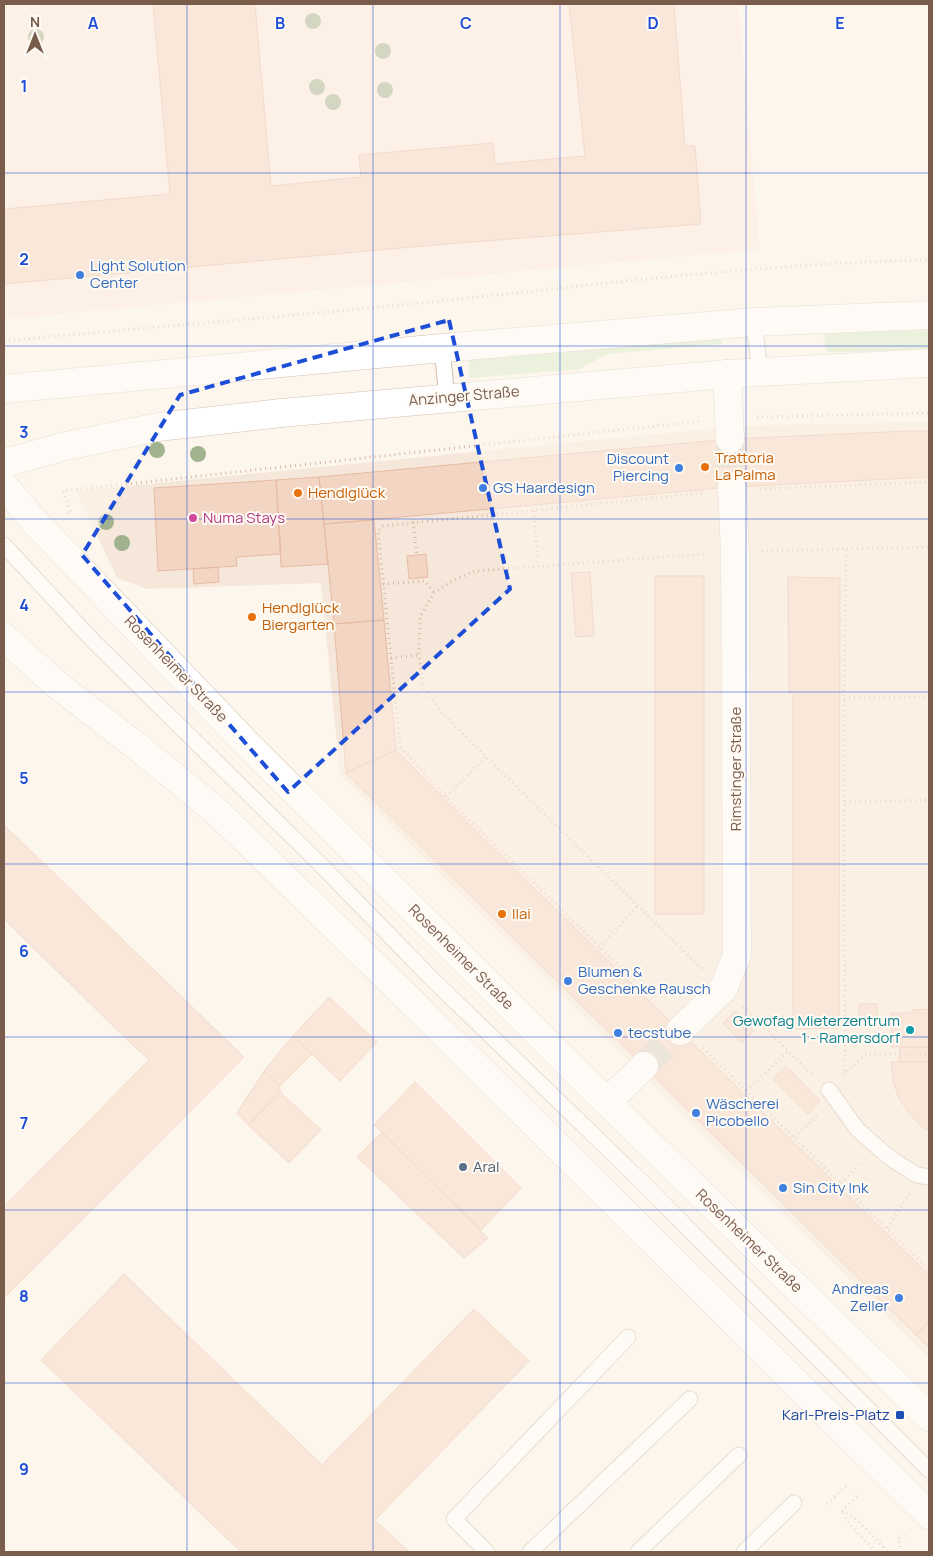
<svg xmlns="http://www.w3.org/2000/svg" width="933" height="1556" font-family="Manrope,sans-serif">
	<style>
		.residential { fill: #f5e8da }
		.commercial { fill: #fde8e0 }
		.green { fill: #d8ecc9 }
		.building { fill: #f3d5c3; stroke: #e6bba3 }
		.lines { fill: none; stroke-linecap: round; stroke-linejoin: round }
		.minor-tunnel { stroke: #dcd0c4; stroke-width: 28; stroke-dasharray: 28 14; stroke-linecap: butt }
		.service-casing { stroke: #d1beb0; stroke-width: 17 }
		.minor-casing { stroke: #d1beb0; stroke-width: 29 }
		.secondary-casing { stroke: #d6c0b0; stroke-width: 29 }
		.path { stroke: #d9b8a5; stroke-width: 3; stroke-dasharray: 1 4; stroke-linecap: butt }
		.service { stroke: #fff; stroke-width: 15 }
		.minor { stroke: #fff; stroke-width: 28 }
		.secondary { stroke: #fff; stroke-width: 28 }
		.tree { fill: #a0b28e }
		.marked { fill: none; stroke: #1d4ed8; stroke-width: 4; stroke-dasharray: 10 6; stroke-linejoin: round }
		.grid { fill: none; stroke: #1d4ed8; stroke-width: 1; stroke-opacity: 0.55 }
		.shop-dot { fill: #3f7fe0; stroke: #fffaf3; stroke-width: 2 }
		.food-dot { fill: #e8710a; stroke: #fffaf3; stroke-width: 2 }
		.hotel-dot { fill: #d1479c; stroke: #fffaf3; stroke-width: 2 }
		.culture-dot { fill: #0f9aa8; stroke: #fffaf3; stroke-width: 2 }
		.service-dot { fill: #5c6f8a; stroke: #fffaf3; stroke-width: 2 }
		.transit-dot { fill: #1a4fb4; stroke: #fffaf3; stroke-width: 2 }
		.labels { text-anchor: middle; stroke-width: 4; stroke-linejoin: round; paint-order: stroke }
		.shop-label { font-size: 15px; fill: #366cbe; stroke: #fffaf3; text-anchor: start }
		.street-label { font-size: 15px; fill: #7a5c4d; stroke: #fffaf3 }
		.food-label { font-size: 15px; fill: #c56008; stroke: #fffaf3; text-anchor: start }
		.hotel-label { font-size: 15px; fill: #b23c85; stroke: #fffaf3; text-anchor: start }
		.culture-label { font-size: 15px; fill: #0d838f; stroke: #fffaf3; text-anchor: end }
		.service-label { font-size: 15px; fill: #4e5e75; stroke: #fffaf3; text-anchor: start }
		.transit-label { font-size: 15px; fill: #164399; stroke: #fffaf3; text-anchor: end }
		.grid-label { font-size: 16px; text-anchor: middle; font-weight: bold; fill: #1d4ed8; stroke: #fffaf3; stroke-width: 4; stroke-linejoin: round; paint-order: stroke }
	</style>
	<rect width="100%" height="100%" fill="#fdf6ec"/>
	<path class="residential" d="M929,422V1358L340,775L321,583L147,589L117,578L76,491L739,426Z"/>
	<path class="commercial" d="M4,4H738L760,249L4,319Z"/>
	<path class="green" d="M929,330V351L827,352L823,333Z
		M721,338L722,344L607,354L580,369L469,378V360Z"/>
	<path class="building" d="M153,4H255L271,186L361,177L359,155L493,143L495,164L585,156L569,4H674L685,146H695L701,224L434,245L4,284V209L170,194Z
		M908,431H929V477L732,487L324,524L319,477L730,439Z
		M319,477L328,564L281,567L276,480Z
		M276,480L281,554L236,557L237,566L158,571L154,488Z
		M374,520L384,620L334,624L324,524Z
		M426,554L428,577L409,579L407,556Z
		M218,567L219,582L194,584L193,569Z
		M590,572L594,636L576,637L571,573Z
		M655,576H704V914H655Z
		M788,577L840,578L839,1028L793,1029V693H789Z
		M384,620L396,750L346,773L334,624Z
		M396,750L484,839L929,1275V1321L916,1335L346,773Z
		M4,825L244,1057L4,1298V1207L149,1060L114,1027L4,919Z
		M329,997L377,1042L340,1081L293,1036Z
		M859,1004H877V1021H859Z
		M929,1009V1047H891V1013H912V1010Z
		M735,1011L754,1031L742,1043L723,1023Z
		M293,1036L312,1054L280,1086L264,1071Z
		M900,1047H929V1062H899Z
		M891,1062H929V1131L921,1126L909,1113L899,1098L893,1081Z
		M786,1066L820,1101L808,1114L773,1079Z
		M264,1071L280,1086V1092L248,1125L237,1113Z
		M415,1082L521,1188L481,1230L374,1125Z
		M280,1092L321,1130L289,1163L248,1125Z
		M382,1132L488,1238L464,1258L357,1157Z
		M124,1274L322,1465L474,1309L529,1361L375,1520L409,1552H239L240,1551L41,1360Z
		M929,1321V1348L916,1335Z"/>
	<g class="lines">
		<path class="minor-tunnel" d="M730,439L732,487
			M644,1066L680,1031"/>
		<defs>
			<path id="service" d="M754,322L760,372
				M442,348L447,398
				M4,545L95,643L320,864L432,979L640,1180L929,1470
				M829,1090L857,1129L876,1146L893,1160L917,1175L929,1177
				M487,1552L454,1519L628,1337
				M530,1552L690,1399
				M638,1552L739,1455
				M744,1552L794,1503"/>
			<path id="minor" d="M727,374L730,439
				M680,1031L723,989L737,955L735,552L732,487
				M607,1102L644,1066"/>
			<path id="secondary" d="M4,389L442,348L754,322L929,315
				M4,463L66,446L158,427L281,413L727,374L929,363
				M4,486L35,522L249,746L607,1102L929,1417
				M4,637L56,684L135,745L214,809L413,1003L929,1515"/>
		</defs>
		<use href="#service" class="service-casing"/>
		<use href="#minor" class="minor-casing"/>
		<use href="#secondary" class="secondary-casing"/>
		<path class="path" d="M4,341C149,327 295,316 441,301C604,284 766,263 929,260
			M757,417L929,413
			M760,489L929,482
			M534,511L538,566
			M67,513L71,512L63,491L701,421
			M413,522L417,555
			M762,551L929,547
			M383,584L425,581L434,593
			M391,658L419,655
			M844,698L929,697
			M446,797L486,757
			M845,802L929,800
			M599,948L638,906
			M702,969L443,714L423,687L419,655L420,617L434,593L452,581L475,571L706,554
			M656,1002L446,797L400,747L378,531L383,526L704,493
			M743,1007L814,1076
			M703,1048L929,1270
			M845,1071L844,698L846,549
			M843,1075L866,1054H929
			M747,1091L788,1051
			M794,1137L819,1114
			M841,1183L861,1162
			M887,1228L910,1194
			M827,1504L847,1485
			M842,1511L856,1519L888,1552
			M842,1511L857,1496
			M843,1513L850,1525L876,1552
			M901,1552L898,1539L907,1534"/>
		<use href="#service" class="service"/>
		<use href="#minor" class="minor"/>
		<use href="#secondary" class="secondary"/>
	</g>
	<g class="tree">
		<circle cx="313" cy="21" r="8"/>
		<circle cx="36" cy="37" r="8"/>
		<circle cx="383" cy="51" r="8"/>
		<circle cx="317" cy="87" r="8"/>
		<circle cx="385" cy="90" r="8"/>
		<circle cx="333" cy="102" r="8"/>
		<circle cx="157" cy="450" r="8"/>
		<circle cx="198" cy="454" r="8"/>
		<circle cx="106" cy="522" r="8"/>
		<circle cx="122" cy="543" r="8"/>
	</g>
	<path d="M0 0H933V1556H0ZM449,320L510,589L288,792L82,555L180,395Z" fill="#fdf6ec" fill-opacity=".55" fill-rule="evenodd"/>
	<path class="marked" d="M449,320L510,589L288,792L82,555L180,395Z"/>
	<path class="grid" d="M187,4V1552M373,4V1552M560,4V1552M746,4V1552M4,173H929M4,346H929M4,519H929M4,692H929M4,864H929M4,1037H929M4,1210H929M4,1383H929"/>
	<g class="shop-dot">
		<circle cx="80" cy="275" r="5"/>
		<circle cx="679" cy="468" r="5"/>
		<circle cx="483" cy="488" r="5"/>
		<circle cx="568" cy="981" r="5"/>
		<circle cx="618" cy="1033" r="5"/>
		<circle cx="696" cy="1113" r="5"/>
		<circle cx="783" cy="1188" r="5"/>
		<circle cx="899" cy="1298" r="5"/>
	</g>
	<g class="food-dot">
		<circle cx="705" cy="467" r="5"/>
		<circle cx="298" cy="493" r="5"/>
		<circle cx="252" cy="617" r="5"/>
		<circle cx="502" cy="914" r="5"/>
	</g>
	<circle class="hotel-dot" cx="193" cy="518" r="5"/>
	<circle class="culture-dot" cx="910" cy="1030" r="5"/>
	<circle class="service-dot" cx="463" cy="1167" r="5"/>
	<rect class="transit-dot" x="895" y="1410" width="10" height="10" rx="2.5"/>
	<g class="labels">
		<g class="shop-label">
			<text x="90" y="271">Light Solution<tspan x="90" dy="17">Center</tspan></text>
			<text x="669" y="464" text-anchor="end">Discount<tspan x="669" dy="17">Piercing</tspan></text>
			<text x="493" y="493">GS Haardesign</text>
			<text x="578" y="977">Blumen &amp;<tspan x="578" dy="17">Geschenke Rausch</tspan></text>
			<text x="628" y="1038">tecstube</text>
			<text x="706" y="1109">Wäscherei<tspan x="706" dy="17">Picobello</tspan></text>
			<text x="793" y="1193">Sin City Ink</text>
			<text x="889" y="1294" text-anchor="end">Andreas<tspan x="889" dy="17">Zeller</tspan></text>
		</g>
		<g class="street-label">
			<text transform="translate(464 396) rotate(-5)" y="5">Anzinger Straße</text>
			<text transform="translate(176 669) rotate(46)" y="5">Rosenheimer Straße</text>
			<text transform="translate(736 769) rotate(-90)" y="5">Rimstinger Straße</text>
			<text transform="translate(461 957) rotate(45)" y="5">Rosenheimer Straße</text>
			<text transform="translate(749 1241) rotate(44)" y="5">Rosenheimer Straße</text>
		</g>
		<g class="food-label">
			<text x="715" y="463">Trattoria<tspan x="715" dy="17">La Palma</tspan></text>
			<text x="308" y="498">Hendlglück</text>
			<text x="262" y="613">Hendlglück<tspan x="262" dy="17">Biergarten</tspan></text>
			<text x="512" y="919">Ilai</text>
		</g>
		<g class="hotel-label">
			<text x="203" y="523">Numa Stays</text>
		</g>
		<g class="culture-label">
			<text x="900" y="1026">Gewofag Mieterzentrum<tspan x="900" dy="17">1 - Ramersdorf</tspan></text>
		</g>
		<g class="service-label">
			<text x="473" y="1172">Aral</text>
		</g>
		<g class="transit-label">
			<text x="890" y="1420">Karl-Preis-Platz</text>
		</g>
	</g>
	<g class="grid-label">
		<text x="93" y="29">A</text>
		<text x="280" y="29">B</text>
		<text x="466" y="29">C</text>
		<text x="653" y="29">D</text>
		<text x="840" y="29">E</text>
		<text x="24" y="92">1</text>
		<text x="24" y="265">2</text>
		<text x="24" y="438">3</text>
		<text x="24" y="611">4</text>
		<text x="24" y="784">5</text>
		<text x="24" y="957">6</text>
		<text x="24" y="1129">7</text>
		<text x="24" y="1302">8</text>
		<text x="24" y="1475">9</text>
	</g>
	<rect width="933" height="1556" fill="none" stroke="#7a5c4d" stroke-width="10"/>
	<g transform="translate(35 35)" stroke="#fffaf3" stroke-width="4" paint-order="stroke">
	<path d="M0-4L9 19L0 12L-9 19Z" fill="#7a5c4d"/>
	<text y="-8" font-size="14" font-weight="bold" text-anchor="middle" fill="#7a5c4d">N</text>
	</g>
</svg>
